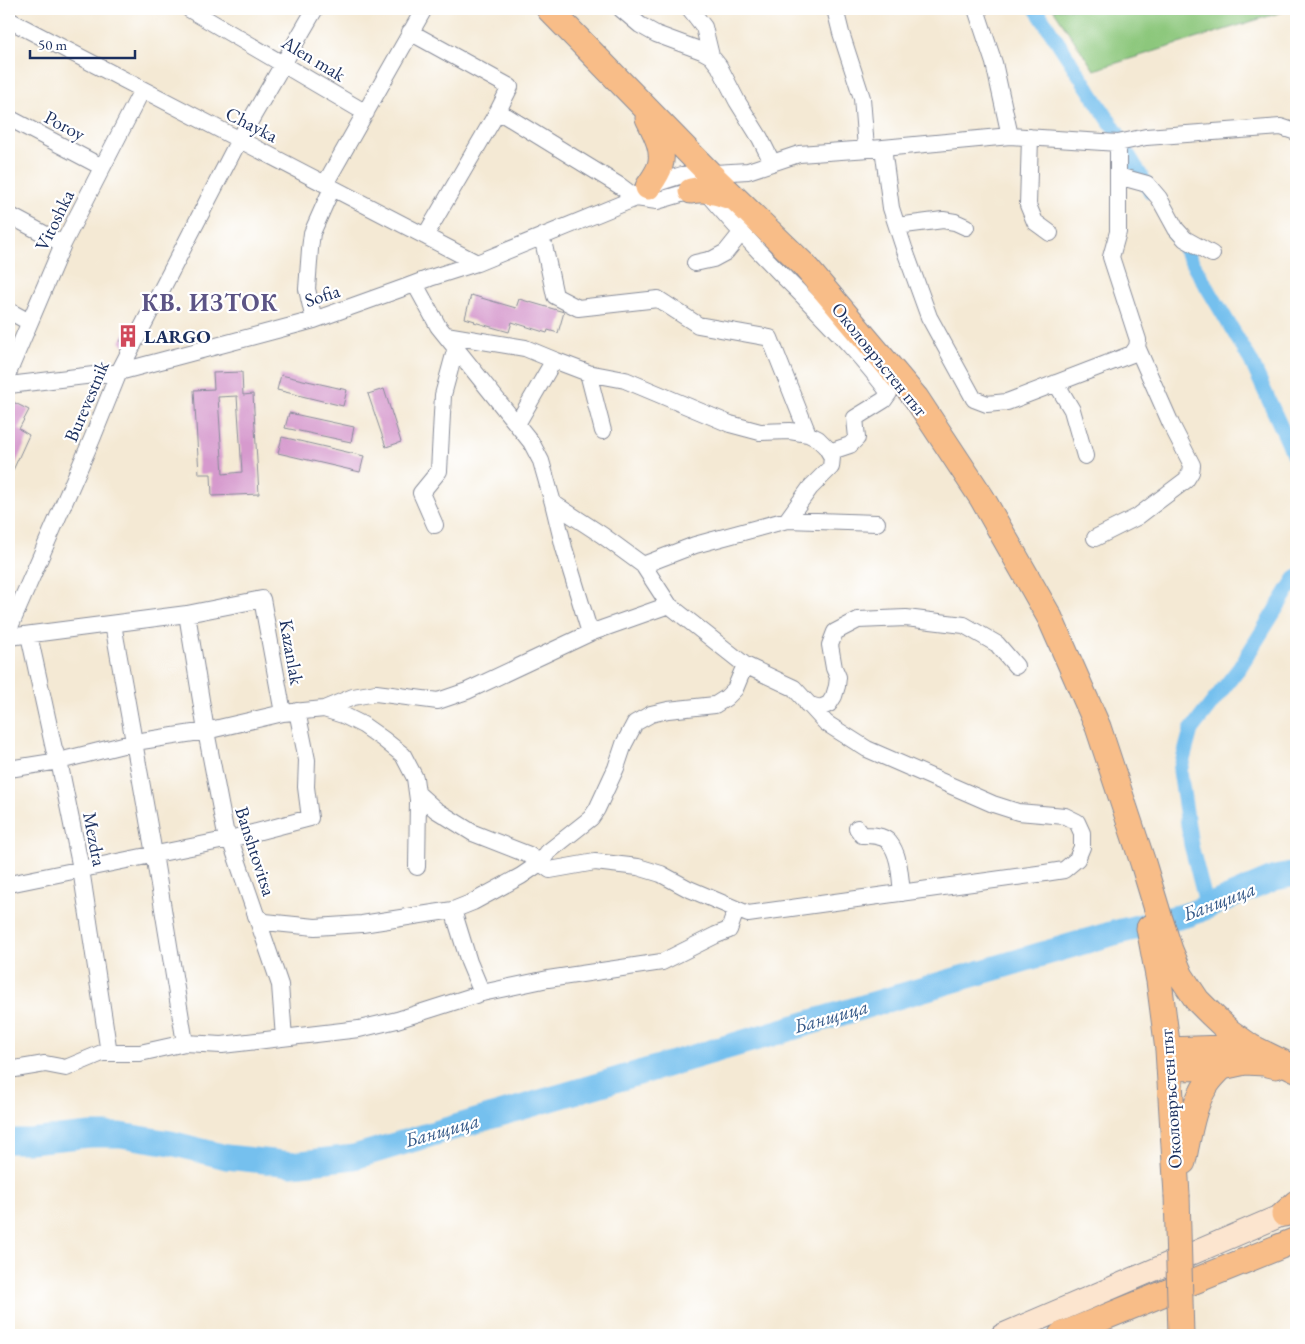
<svg xmlns="http://www.w3.org/2000/svg" width="1305" height="1344" font-family="'EB Garamond',serif">
	<style>
		.green { fill: #8cc77b; stroke: #547b6c }
		.lines { fill: none; stroke-linecap: round; stroke-linejoin: round }
		.canal { stroke: #75c0ee; stroke-width: 15 }
		.river { stroke: #75c0ee; stroke-width: 25 }
		.building { fill: #d69acd; fill-rule: evenodd }
		.minor-casing { stroke: #888c99; stroke-width: 18 }
		.secondary-casing { stroke: #888c99; stroke-width: 24 }
		.primary-casing { stroke: #888c99; stroke-width: 27 }
		.minor { stroke: #fff; stroke-width: 16 }
		.secondary { stroke: #fce5cf; stroke-width: 22 }
		.primary { stroke: #f8bd88; stroke-width: 25 }
		.primary-bridge-casing { stroke: #888c99; stroke-width: 27; stroke-linecap: butt }
		.primary-bridge { stroke: #f8bd88; stroke-width: 25 }
		.labels { text-anchor: middle; stroke-width: 4.5; stroke-linejoin: round; paint-order: stroke }
		.street-label { font-size: 19px; fill: #1b2f5e; stroke: #fff }
		.poi-label { font-size: 19px; font-weight: bold; fill: #1b2f5e; stroke: #fff; text-anchor: start }
		.water-label { font-size: 20px; font-style: italic; fill: #365a89; stroke: #fff }
		.district-label { font-size: 24px; font-weight: bold; letter-spacing: 1px; fill: #5c5485; stroke: #fff }
	</style>
	<rect width="100%" height="100%" fill="#fff"/>
	<filter id="ink" filterUnits="userSpaceOnUse"><feTurbulence type="fractalNoise" baseFrequency=".02" numOctaves="2"/><feDisplacementMap in="SourceGraphic" scale="10" xChannelSelector="R" yChannelSelector="G"/><feConvolveMatrix kernelMatrix="1 2 1 2 8 2 1 2 1" color-interpolation-filters="sRGB"/></filter>
	<filter id="wash" filterUnits="userSpaceOnUse"><feTurbulence type="fractalNoise" baseFrequency=".0096" numOctaves="4" result="noise"/><feDisplacementMap in="SourceGraphic" scale="20" xChannelSelector="R" yChannelSelector="G"/><feGaussianBlur stdDeviation="1.12" result="paint"/><feColorMatrix in="noise" values="0 0 0 0 0 0 0 0 0 0 0 0 0 0 0 0 0 1.4 0 .05"/><feComposite in="paint" operator="in"/></filter>
	<g filter="url(#wash)">
		<rect width="100%" height="100%" fill="#f4e9d4"/>
		<path class="green" d="M1053,9H1292L1094,70Z"/>
		<g class="lines">
			<path class="canal" d="M1036,9L1118,134
				M1125,149L1150,191
				M1173,230L1251,361L1296,460
				M1207,907L1191,845L1180,771L1191,730L1240,667L1296,577"/>
			<path class="river" d="M9,1141H30L90,1135H120L171,1143L226,1157L292,1164L354,1157L1114,933L1190,914L1275,878L1296,874"/>
		</g>
		<g id="blocks">
			<path class="building" d="M471,295L516,308L519,299L564,312L558,333L548,330L547,333L512,322L509,332L474,322L475,321L465,318Z
				M128,326L136,329L126,346L120,342Z
				M242,372L243,395L253,394L259,494L212,496L211,474H199L194,390L214,389L213,373ZM237,396L242,472L223,474L218,397Z
				M281,375L347,390L343,406L277,390Z
				M384,389L401,442L386,447L368,394Z
				M9,400L29,410L19,429L29,435L9,479Z
				M289,413L354,427L351,442L285,428Z
				M282,437L364,456L360,472L278,453Z"/>
		</g>
	</g>
	<g filter="url(#ink)">
		<use href="#blocks" fill-opacity="0" stroke="#888c99" stroke-width="1"/>
		<g class="lines">
			<defs>
				<path id="minor" d="M189,9L366,113
					M621,9L640,25L656,34L702,51L711,56L719,66L737,101L760,138L772,162
					M690,9L704,27L711,56
					M835,9L841,33L862,98L866,148
					M976,9L994,63L1010,136
					M9,20L477,263
					M410,32L510,87L498,111L425,236
					M498,111L620,186L636,198L657,201L691,191L699,185
					M9,118L102,167
					M1030,137L1028,205L1035,222L1050,233
					M883,148L891,208L904,248L929,317L974,399L987,404L1007,402L1132,354L1137,347L1138,340L1111,257L1118,232V143
					M1118,176L1147,184L1159,198L1176,229L1185,239L1212,254
					M325,184L424,9
					M704,190C734,225 765,259 798,291C830,324 862,356 889,393L884,400L855,418L857,438L850,445L829,452
					M9,215L63,244
					M897,226L943,220L955,222L966,227
					M542,236L555,296L578,308L658,299L698,325L770,338L808,434
					M695,263L713,259L726,252L742,232
					M415,284L438,326L531,442L541,461L553,503L564,548L590,633
					M9,311L29,322
					M314,320L307,289L310,249L312,233L332,188
					M446,335L525,348L554,360L588,373L625,380L730,424L760,432L790,431L808,434L818,439L826,447L832,457L831,467L810,488L787,520
					M9,371L63,244L142,90
					M588,373L603,431
					M1056,383L1072,410L1085,456
					M9,385L119,372L314,320L406,287L430,278L477,263L636,198L648,187L663,181L682,175L748,171L799,154L883,148L1010,136L1118,143L1146,137L1281,127L1296,132
					M517,424L554,360
					M435,525L421,493L439,471L443,395L456,347
					M1095,538L1137,517L1186,480L1191,472L1192,465L1171,424L1137,347
					M643,565L695,545L787,520L877,523
					M187,614L206,731L225,830L230,839L280,985L284,1038
					M113,624L154,854L185,1043
					M9,629L92,439L119,372L239,140L315,9
					M29,635L54,749L59,761L81,869L109,1053
					M9,637L187,614L262,599L283,713
					M807,704L820,708L829,704L834,696L837,686L838,677L834,668L830,645L835,632L858,620L906,618L964,625L997,644L1016,666
					M324,709L353,697L376,693L438,701L467,691L590,633L669,605
					M9,769L59,761L135,742L206,731L283,713L324,709L343,715L363,725L383,739L403,755L415,778L418,800L417,867
					M417,793L436,810L473,833L529,855L550,870L595,862L638,867L661,874L687,888L748,914L1045,873L1064,870L1077,859L1082,847V833L1077,822L1065,816L1018,812L993,804L867,749L826,723L794,688L745,665L669,605L643,565L602,535L553,503
					M857,828L862,835C870,835 883,835 889,842C900,855 900,877 902,893
					M9,884L230,839L310,818L306,787L307,760L297,711
					M453,910L469,962L482,993
					M256,916L265,922L315,927L362,924L453,910L473,902L521,876L540,863L548,852L591,818L597,809L616,768L624,744L635,723L651,714L668,710L715,705L726,698L735,689L745,665
					M9,1070L45,1064L66,1068L102,1053H140L185,1043L222,1045L359,1029L397,1020L482,993L548,979L662,962L716,935L729,930L736,910"/>
				<path id="secondary" d="M1002,1335L1296,1209"/>
				<path id="primary" d="M549,9L710,174L803,264L916,398L982,498L1050,618L1098,727L1143,863L1159,916L1170,950L1181,976L1197,1000L1211,1014L1230,1032L1251,1047L1296,1069
					M648,118C655,132 665,150 660,166C658,173 652,181 648,187
					M691,191C706,188 719,193 734,198
					M1149,928L1159,981L1168,1050L1177,1195
					M1168,1050L1251,1047
					M1169,1068L1222,1067L1245,1062L1264,1063L1276,1066
					M1183,1162C1188,1139 1193,1103 1207,1084C1211,1078 1217,1072 1222,1067
					M1284,1214L1296,1203
					M1061,1335L1296,1240"/>
			</defs>
			<use href="#minor" class="minor-casing"/>
			<use href="#secondary" class="secondary-casing"/>
			<use href="#primary" class="primary-casing"/>
			<use href="#minor" class="minor"/>
			<use href="#secondary" class="secondary"/>
			<use href="#primary" class="primary"/>
			<defs>
				<path id="primary-bridge" d="M1177,1195L1181,1335"/>
			</defs>
			<use href="#primary-bridge" class="primary-bridge-casing"/>
			<use href="#primary-bridge" class="primary-bridge"/>
		</g>
	</g>
	<defs>
		<symbol id="building-bare" viewBox="-9 -9 18 18"><path d="M-4-6H4V6H1V3H-1V6H-4ZM-2.5-4.3h1.7v1.8h-1.7ZM.8-4.3h1.7v1.8H.8ZM-2.5-1h1.7V.8h-1.7ZM.8-1h1.7V.8H.8Z" fill="#d1495b" stroke="#fff" stroke-width="2.5" paint-order="stroke"/></symbol>
	</defs>
	<g fill-rule="evenodd">
		<use href="#building-bare" x="112" y="320" width="32" height="32"/>
	</g>
	<g class="labels">
		<g class="street-label">
			<text transform="translate(314 58) rotate(31)" y="7">Alen mak</text>
			<text transform="translate(252 124) rotate(27)" y="7">Chayka</text>
			<text transform="translate(65 125) rotate(28)" y="7">Poroy</text>
			<text transform="translate(54 220) rotate(-64)" y="7">Vitoshka</text>
			<text transform="translate(322 295) rotate(-18)" y="7">Sofia</text>
			<text transform="translate(880 359) rotate(51)" y="7">Околовръстен път</text>
			<text transform="translate(86 401) rotate(-67)" y="7">Burevestnik</text>
			<text transform="translate(292 652) rotate(80)" y="7">Kazanlak</text>
			<text transform="translate(95 839) rotate(79)" y="7">Mezdra</text>
			<text transform="translate(256 851) rotate(72)" y="7">Banshtovitsa</text>
			<text transform="translate(1170 1099) rotate(-94)" y="7">Околовръстен път</text>
		</g>
		<g class="poi-label">
			<text x="144" y="343">LARGO</text>
		</g>
		<g class="water-label">
			<text transform="translate(1219 901) rotate(-21)" y="7">Банщица</text>
			<text transform="translate(831 1016) rotate(-16)" y="7">Банщица</text>
			<text transform="translate(442 1130) rotate(-16)" y="7">Банщица</text>
		</g>
		<g class="district-label">
			<text x="210" y="311">КВ. ИЗТОК</text>
		</g>
	</g>
	<rect width="1305" height="1344" fill="none" stroke="#fff" stroke-width="30"/>
	<path d="M30 50v8h105v-8" fill="none" stroke="#1b2f5e" stroke-width="2.5"/>
	<text x="38" y="50" font-size="15" fill="#1b2f5e" stroke="#ffffff" stroke-width="4" paint-order="stroke">50 m</text>
</svg>
